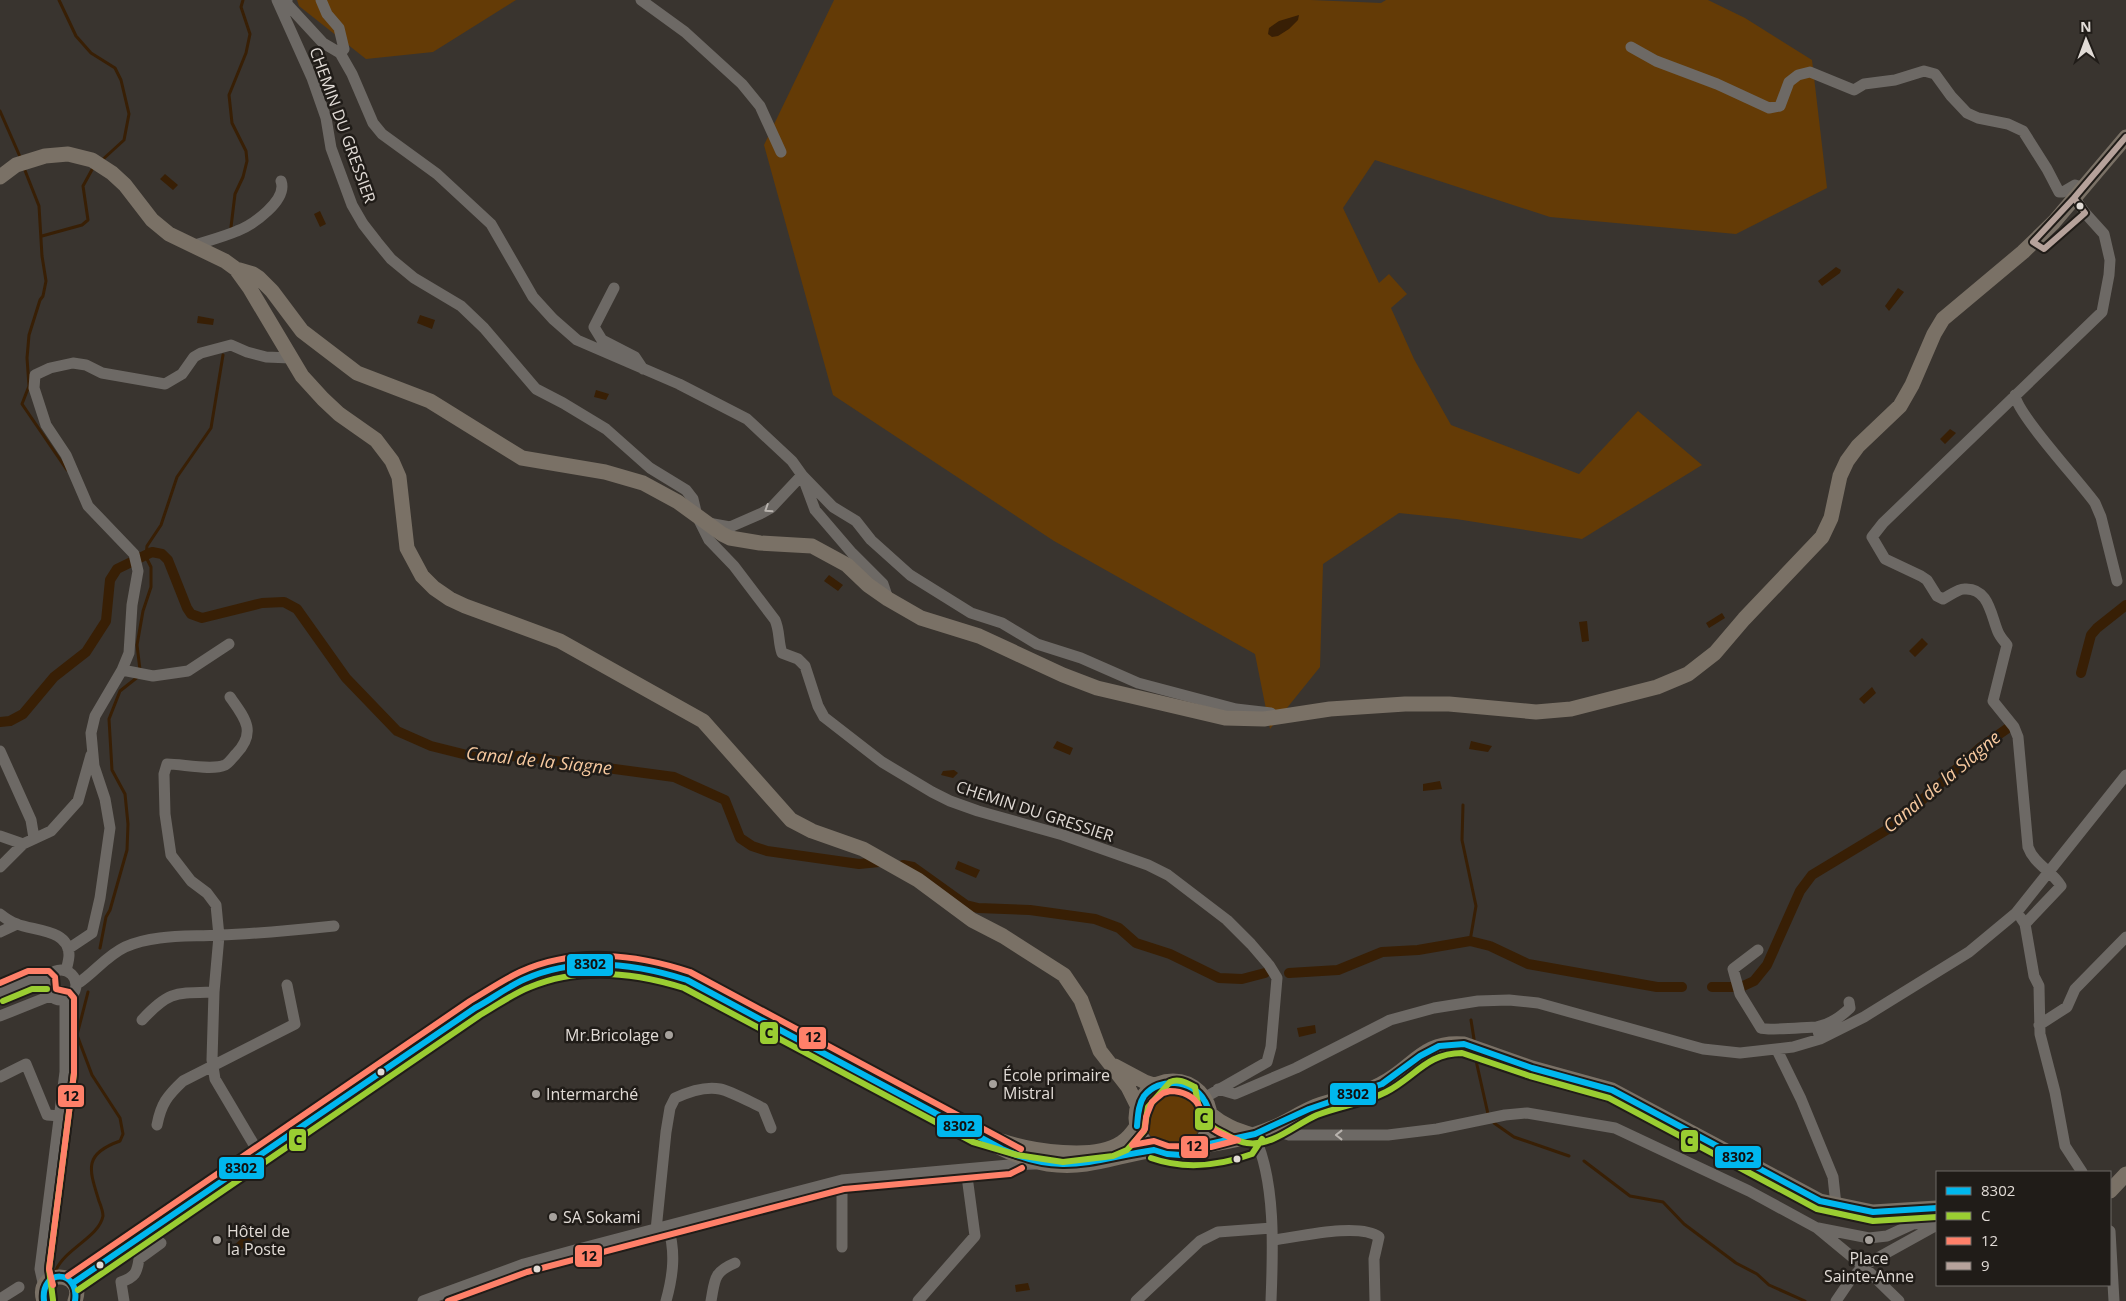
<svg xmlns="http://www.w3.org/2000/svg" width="2126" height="1301" font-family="'Open Sans',sans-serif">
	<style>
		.green { fill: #643b06 }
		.water { fill: #381f05 }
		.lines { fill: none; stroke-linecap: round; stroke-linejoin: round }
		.stream { stroke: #381f05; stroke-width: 3 }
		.canal { stroke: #381f05; stroke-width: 10 }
		.minor { stroke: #6d6965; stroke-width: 11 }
		.major { stroke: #7a7166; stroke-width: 15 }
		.bus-1-casing { stroke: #201c18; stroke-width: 10 }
		.bus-2-casing { stroke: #201c18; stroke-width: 10 }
		.bus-3-casing { stroke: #201c18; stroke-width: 10 }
		.bus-4-casing { stroke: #201c18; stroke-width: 10 }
		.bus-1 { stroke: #00b7ee; stroke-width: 6 }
		.bus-2 { stroke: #9acd32; stroke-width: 6 }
		.bus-3 { stroke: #ff8069; stroke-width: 6 }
		.bus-4 { stroke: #b6a29b; stroke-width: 6 }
		.oneway { stroke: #b8b3ae }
		.bus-dot { fill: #e1dbd6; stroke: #201c18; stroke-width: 2 }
		.poi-dot { fill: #a6a19c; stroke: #201c18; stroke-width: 2 }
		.labels { text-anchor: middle; stroke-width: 5; stroke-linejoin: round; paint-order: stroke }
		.street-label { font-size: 16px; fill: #e1dbd6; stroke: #201c18 }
		.poi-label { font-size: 16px; fill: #e1dbd6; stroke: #201c18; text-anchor: start }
		.water-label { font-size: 18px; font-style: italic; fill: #f7c99f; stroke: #201c18 }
		.line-badge { stroke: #201c18; stroke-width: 2 }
		.pale-badge-label { font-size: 14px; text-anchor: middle; font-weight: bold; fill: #111 }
	</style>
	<rect width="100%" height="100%" fill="#39342f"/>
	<path class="green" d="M297,0H516L433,52L366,59L299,6Z
		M834,0H1311L1381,3L1386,0H1708L1745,18L1812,60L1827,188L1736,234L1550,217L1375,160L1343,208L1379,283L1389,274L1407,294L1391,308L1414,359L1451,425L1579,474L1638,411L1702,465L1582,539L1456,519L1399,513L1323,564L1320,667L1270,729L1255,654L1054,541L833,395L764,145Z
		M1145 1119a28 28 0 1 1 56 0a28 28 0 1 1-56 0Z"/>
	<path class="water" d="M1299,15L1298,20L1289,29L1278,36L1272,37L1268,34L1269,28L1279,21Z
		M165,174L178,185L173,190L160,179Z
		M320,211L326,224L320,227L314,214Z
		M1836,267L1841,270L1840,273L1822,286L1818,281Z
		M1898,288L1904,292L1889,311L1885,306Z
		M420,315L435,320L432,329L417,323Z
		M198,316L214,319L213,325L197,323Z
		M596,390L609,394L606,400L594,397Z
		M1950,429L1956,433L1945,444L1940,439Z
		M829,575L843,585L838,591L824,581Z
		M1722,613L1725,618L1709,628L1706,623Z
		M1587,621L1589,641L1582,642L1579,622Z
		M1922,638L1928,644L1915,657L1909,651Z
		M1872,687L1876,693L1864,704L1859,699Z
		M1057,741L1073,748L1070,755L1053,748Z
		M1471,741L1492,746L1488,752L1469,749Z
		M954,770L958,773L953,778L941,775L943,771Z
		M1440,781L1442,789L1423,791V784Z
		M958,861L980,870L976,878L955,869Z
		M1315,1025L1316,1033L1299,1037L1297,1028Z
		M248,1233L254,1239L238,1252L233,1246Z
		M1028,1283L1030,1290L1016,1292L1015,1285Z"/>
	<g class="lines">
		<path class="stream" d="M59,0L76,36L91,53L115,68L121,80L129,114L124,140L101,161
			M0,111L21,159
			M24,168L39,206L42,256L46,281L43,296L40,300L29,335L27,358L29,386L22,404L67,470
			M231,227L235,194L243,177L247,161L246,151L232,123L229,95L246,53L250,34L241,7L243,0
			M42,236L82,225L88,220L83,186L94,166
			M137,553L146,557L151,567V587L143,611L137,645L140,670
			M146,557L147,546L161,525L177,477L211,428L223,355
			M1463,805L1462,840L1476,906L1470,941
			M100,948L106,917L110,910L127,850L128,824L125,794L112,770L109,719L120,691L139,676
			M1471,1020L1474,1039
			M1475,1056L1488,1114
			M1494,1123L1514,1137L1569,1156
			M1584,1161L1630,1196L1663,1202L1684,1224L1736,1263L1757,1274L1769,1285L1805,1301
			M56,1270C66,1248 99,1237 103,1216C103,1211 101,1206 99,1201C89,1169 83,1154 120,1141L123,1134L120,1118L92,1075L77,1035L88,992"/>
		<path class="canal" d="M2081,673L2091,635L2097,628L2126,605
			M0,722L10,721L23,714L54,677L86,652L106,621L110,580L117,569L152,552L162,554L168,560L187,608L191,614L202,618L262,603L284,602L297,609L346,678L397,731L431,746L479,758L518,756L674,777L725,800L740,838L752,846L767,851L859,864L879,862
			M903,865L913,867L966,905L978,908L1030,910L1095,919L1119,928L1136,943L1170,954L1219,978L1242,979L1265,973
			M1289,973L1338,970L1382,952L1418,950L1470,941L1490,946L1528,964L1657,987H1682
			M1712,987H1741L1754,981L1767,965L1800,891L1812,875L1893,826L1981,747L2008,728"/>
		<path class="minor" d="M277,0L312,78L326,118L331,148L352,205L363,224L377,242L391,259L414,278L461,306L484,328L536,389L563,403L606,429L650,468L686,490L693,499L697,516L709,540L734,566L775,620C780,631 778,642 782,653L798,659L805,666L818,706L824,717L882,762L932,792L950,801L978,811L1063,835L1148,865L1168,875L1227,920L1251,944L1269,965L1277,978L1271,1047L1267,1062L1204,1098
			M287,0V4L323,43L340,53L352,74L373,123L382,134L437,174L491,224L533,297L553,319L577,340L679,384L747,419L792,461L802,475L815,510L852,553L883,584L888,599
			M321,0L327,14L339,28L344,49L340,53
			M641,0L685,32L742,84L760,106L781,152
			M1631,47L1656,61L1717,84L1769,108L1780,106L1789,82L1798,75L1810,72L1854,90L1864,84L1895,80L1924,71L1935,74L1951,96L1967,113L1978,118L2008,124L2023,131L2047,169L2059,192H2063L2075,185L2082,187
			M192,246C207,241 223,237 237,231C253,225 288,200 281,181
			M614,288L594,327L602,340L635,357L643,369
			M2015,395C2017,414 2080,482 2095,503L2101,517L2117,581
			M708,523L730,527L762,513L771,508L802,475L833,507L856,521L871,540L910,575L971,613L1002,623L1037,644L1081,658L1138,683L1236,709L1271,713
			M122,670L153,676L188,671L229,644
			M230,697C245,718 257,732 236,754C233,757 229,763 225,765C212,771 182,764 167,764L164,774L165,814L171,855L191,881L207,893L216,905L219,936L214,992L212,1060L215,1079L260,1155
			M0,751L31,820L34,838
			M0,836L23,844
			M0,867L23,844L51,831L78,801L91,755
			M0,914C5,918 11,922 17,924C34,931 69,929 69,955C69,960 67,966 66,971
			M2021,918L2025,924L2034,976L2039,986L2040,1034L2055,1092L2065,1146L2082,1172
			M2025,924L2061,886C2052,871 2034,864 2028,847L2018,737L2014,727L1993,701L2007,645C2004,641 2000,637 1998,632C1991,616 1989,587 1964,589C1958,589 1949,596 1943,599L1937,596L1927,580L1921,576L1885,559L1872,537L1883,523L2102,312L2109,275L2110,260L2104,234L2085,213L2074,197
			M0,932L17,924
			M68,949L92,933L100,898L110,828L105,799L94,766L91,733L95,716L122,670L129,653L132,605L138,571L134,554L88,506L66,455L46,425L34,388L35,375L50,368L73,363L86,365L102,373L165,384L182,374L194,357L201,353L231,345L247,352L266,357L291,358
			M1758,950L1733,969L1740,994L1761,1028C1767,1031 1807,1027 1817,1027L1820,1039
			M46 985a15 15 0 1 1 30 0a15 15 0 1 1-30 0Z
			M77,984C94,973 106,956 125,947C154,934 188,937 219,935C258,934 296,930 334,926
			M0,993L30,980H47
			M0,1016L50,996
			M142,1020C169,991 175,993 214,992
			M2039,1025L2067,1007L2075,989L2126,937
			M1817,1027C1831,1024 1840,1017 1850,1008L1849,1002
			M1777,1050L1801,1099L1833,1177L1836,1205
			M0,1077L26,1064L47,1115L61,1116
			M1218,1089L1235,1094L1296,1068L1390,1020L1434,1008L1478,1001L1509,1000L1538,1003L1703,1049L1740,1053L1793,1047L1820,1039L1864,1017L1969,952L2016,913L2126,775
			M157,1125C161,1104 167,1096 183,1081L295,1024L287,985
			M1273,1128L1279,1132L1289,1135H1388L1437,1129L1505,1115L1527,1113L1615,1128L1749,1191L1817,1228L1863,1266L1899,1301
			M1254,1135C1276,1181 1273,1251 1271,1301
			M1818,1228L1869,1238L1887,1236L1913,1224L1937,1222
			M656,1230L666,1132L670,1108L675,1098C688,1092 705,1086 720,1089C731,1091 752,1103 763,1108L771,1128
			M2110,1231L2114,1301
			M1274,1240C1298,1237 1359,1222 1379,1237L1374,1259L1375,1301
			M842,1247V1180
			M44,1287L40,1269L65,1072V1000
			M0,1299L19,1287
			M124,1301L121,1282C135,1277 137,1273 139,1259L161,1243
			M423,1301L524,1264L575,1250L842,1180L1009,1165L1035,1164
			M666,1301C673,1276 676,1252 668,1227
			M711,1301C715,1280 713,1272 735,1263
			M918,1301L975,1236L966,1169
			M1136,1301L1200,1241L1218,1232L1272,1228
			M1836,1301L1849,1282L1863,1266L1937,1225"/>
		<path class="major" d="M0,177L16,165L45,156L68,154L92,160L112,173L125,185L152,220L169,234L225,261L236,269L249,287L302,376L323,399L339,414L376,440L392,461L399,477L407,548L422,576L434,588L450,599L465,606L560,641L703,721L791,820L812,831L863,849L918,880L972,920L1003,936L1064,975L1081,1000L1100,1051L1128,1087L1138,1107
			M236,269L253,274L259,278L272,291L302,331L357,373L430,401L522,458L605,472L643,483L678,502L722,534L730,538L760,543L812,546L847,565L868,585L888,599L921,618L979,636L1063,675L1097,688L1225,718L1264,719L1330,709L1405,704H1449L1536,712L1571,709L1657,687L1688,674L1715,653L1744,619L1822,537L1831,518L1840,476L1847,461L1858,446L1900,406L1912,385L1934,334L1943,319L2023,252L2054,222L2126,137
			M1115,1066L1145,1082L1157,1086
			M1136 1118a37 37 0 1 1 74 0a37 37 0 1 1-74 0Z
			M1210,1114C1223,1125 1236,1130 1252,1135
			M1002,1141C1032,1151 1094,1161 1121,1143C1128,1139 1133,1132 1137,1126
			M1198,1146C1223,1143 1249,1138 1272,1128C1287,1122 1301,1112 1316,1106C1338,1098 1361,1095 1381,1084C1413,1068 1423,1040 1464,1044L1532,1068L1612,1090L1820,1201L1873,1212L1937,1208
			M2110,1191L2126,1174
			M73,1283L475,1008C492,999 508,987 525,979C576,956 637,962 687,980L977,1134C1010,1156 1045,1170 1086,1164C1109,1161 1131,1153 1154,1150
			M44,1301C33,1268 87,1270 75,1301"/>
		<defs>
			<path id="bus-1" d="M1137,1126C1138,1116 1138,1105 1144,1096C1159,1077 1192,1079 1204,1100C1207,1104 1208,1109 1210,1114
				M1154,1150L1167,1154L1181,1155L1200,1146L1255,1134L1309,1109L1382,1084L1420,1056L1439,1046L1464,1044L1532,1068L1612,1090L1820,1201L1873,1212L1937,1208
				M73,1283L475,1008C492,999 507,987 525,979C577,956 634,963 687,980L1002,1149C1063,1177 1093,1159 1154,1150
				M44,1301C40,1268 80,1269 75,1301"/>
			<path id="bus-2" d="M3,1001L32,989H47
				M1151,1158C1185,1170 1219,1166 1252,1154L1262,1139
				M78,1290L480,1015C496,1006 512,994 530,987C580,966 633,972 684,988L973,1142L1017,1155L1063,1162L1113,1156L1127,1150L1144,1131L1148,1107L1170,1082C1179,1078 1187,1083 1195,1087C1199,1111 1199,1122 1223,1133C1231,1137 1238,1142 1247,1143C1272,1147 1296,1124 1317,1115C1340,1106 1365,1103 1386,1092C1415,1077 1427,1053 1462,1053L1530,1076L1609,1098L1817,1209L1873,1221L1937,1217
				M53,1300L49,1269L74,1073V1000"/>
			<path id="bus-3" d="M0,983L28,971H49L55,977L56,989L69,992L74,998V1073L49,1269L53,1285
				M1170,1091C1182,1091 1195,1096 1200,1108C1201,1112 1201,1116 1204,1120C1211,1131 1226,1136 1238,1140L1211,1147L1168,1146L1154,1141L1132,1145L1145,1129L1146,1117L1152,1102L1163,1093Z
				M68,1276L470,1001C487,991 503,980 520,972C574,947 636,954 690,972L1021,1149
				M448,1301L527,1272L844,1189L1010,1174L1022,1168"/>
			<path id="bus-4" d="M2074,198L2085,213L2044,249L2033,242Z
				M2074,198L2126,137"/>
		</defs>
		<use href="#bus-1" class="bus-1-casing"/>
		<use href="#bus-2" class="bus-2-casing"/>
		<use href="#bus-3" class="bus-3-casing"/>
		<use href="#bus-4" class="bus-4-casing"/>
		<use href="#bus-1" class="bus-1"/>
		<use href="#bus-2" class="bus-2"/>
		<use href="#bus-3" class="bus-3"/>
		<use href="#bus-4" class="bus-4"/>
	</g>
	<defs><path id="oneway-chevron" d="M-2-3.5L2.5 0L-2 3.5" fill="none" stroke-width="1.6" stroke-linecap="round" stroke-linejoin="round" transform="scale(1.25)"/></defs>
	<g class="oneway">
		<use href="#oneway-chevron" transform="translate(768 509) rotate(147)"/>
		<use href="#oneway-chevron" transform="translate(1339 1135) rotate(-180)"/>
	</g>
	<g class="bus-dot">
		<circle cx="2080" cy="206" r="4.5"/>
		<circle cx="381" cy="1072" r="4.5"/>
		<circle cx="1237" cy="1159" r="4.5"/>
		<circle cx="100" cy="1265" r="4.5"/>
		<circle cx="537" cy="1269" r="4.5"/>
	</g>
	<g class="poi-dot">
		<circle cx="669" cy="1035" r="5"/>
		<circle cx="993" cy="1084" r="5"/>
		<circle cx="536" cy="1094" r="5"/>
		<circle cx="553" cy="1217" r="5"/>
		<circle cx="217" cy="1240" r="5"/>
		<circle cx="1869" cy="1240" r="5"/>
	</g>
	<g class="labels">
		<g class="street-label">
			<text transform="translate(343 125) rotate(70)" y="6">CHEMIN DU GRESSIER</text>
			<text transform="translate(1035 811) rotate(18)" y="6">CHEMIN DU GRESSIER</text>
		</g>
		<g class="poi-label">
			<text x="659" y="1041" text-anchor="end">Mr.Bricolage</text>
			<text x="1003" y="1081">École primaire<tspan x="1003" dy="18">Mistral</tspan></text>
			<text x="546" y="1100">Intermarché</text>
			<text x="563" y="1223">SA Sokami</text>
			<text x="227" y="1237">Hôtel de<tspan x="227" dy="18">la Poste</tspan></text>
			<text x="1869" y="1264" text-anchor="middle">Place<tspan x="1869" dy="18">Sainte-Anne</tspan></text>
		</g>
		<g class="water-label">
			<text transform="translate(539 761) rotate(6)" y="6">Canal de la Siagne</text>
			<text transform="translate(1942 782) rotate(-40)" y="6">Canal de la Siagne</text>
		</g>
	</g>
	<g class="line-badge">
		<rect x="566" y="953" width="48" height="24" rx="5" fill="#00b7ee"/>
		<rect x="759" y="1021" width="20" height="24" rx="5" fill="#9acd32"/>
		<rect x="798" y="1026" width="29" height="24" rx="5" fill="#ff8069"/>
		<rect x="1329" y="1082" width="48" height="24" rx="5" fill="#00b7ee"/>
		<rect x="57" y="1084" width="28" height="24" rx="5" fill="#ff8069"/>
		<rect x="1194" y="1107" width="20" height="24" rx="5" fill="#9acd32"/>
		<rect x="936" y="1114" width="47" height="24" rx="5" fill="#00b7ee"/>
		<rect x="288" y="1128" width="19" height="24" rx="5" fill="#9acd32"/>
		<rect x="1680" y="1129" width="19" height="24" rx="5" fill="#9acd32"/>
		<rect x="1180" y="1135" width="29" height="24" rx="5" fill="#ff8069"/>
		<rect x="1714" y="1145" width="48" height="24" rx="5" fill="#00b7ee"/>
		<rect x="218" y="1156" width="47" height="24" rx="5" fill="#00b7ee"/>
		<rect x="574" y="1244" width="29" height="24" rx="5" fill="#ff8069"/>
	</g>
	<g class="pale-badge-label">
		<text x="590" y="969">8302</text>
		<text x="769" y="1038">C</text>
		<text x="813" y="1042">12</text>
		<text x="1353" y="1099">8302</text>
		<text x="71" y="1101">12</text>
		<text x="1204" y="1123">C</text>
		<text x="959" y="1131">8302</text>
		<text x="298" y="1145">C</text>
		<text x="1689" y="1146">C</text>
		<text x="1194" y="1151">12</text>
		<text x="1738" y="1162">8302</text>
		<text x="241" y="1173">8302</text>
		<text x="589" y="1261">12</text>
	</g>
	<rect x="1936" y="1171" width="175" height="115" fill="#201c18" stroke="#6d6864"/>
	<rect x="1946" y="1187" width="25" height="8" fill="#00b7ee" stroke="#6d6864"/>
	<text x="1981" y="1196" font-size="15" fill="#e1dbd6">8302</text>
	<rect x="1946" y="1212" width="25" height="8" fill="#9acd32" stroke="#6d6864"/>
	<text x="1981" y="1221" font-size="15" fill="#e1dbd6">C</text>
	<rect x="1946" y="1237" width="25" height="8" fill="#ff8069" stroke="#6d6864"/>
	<text x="1981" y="1246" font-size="15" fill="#e1dbd6">12</text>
	<rect x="1946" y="1262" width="25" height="8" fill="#b6a29b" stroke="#6d6864"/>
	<text x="1981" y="1271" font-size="15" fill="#e1dbd6">9</text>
	<g transform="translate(2086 40) rotate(359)" stroke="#201c18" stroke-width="4" paint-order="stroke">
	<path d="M0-4L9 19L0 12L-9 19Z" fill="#e1dbd6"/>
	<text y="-8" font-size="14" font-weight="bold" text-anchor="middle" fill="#e1dbd6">N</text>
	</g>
</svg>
